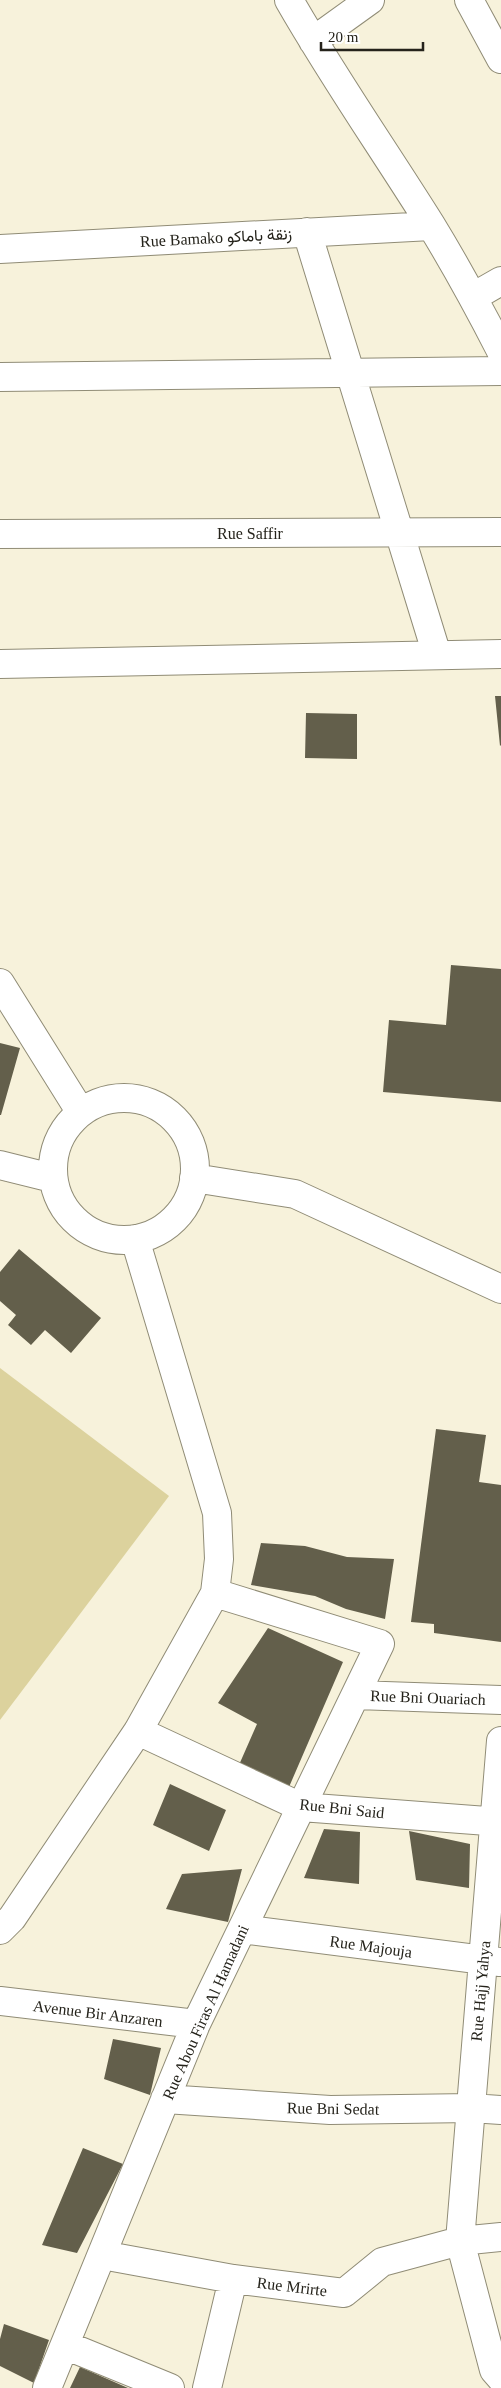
<svg xmlns="http://www.w3.org/2000/svg" width="501" height="2388" font-family="'Times New Roman',Vazirmatn,serif">
	<style>
		.green { fill: #dcd29d }
		.building { fill: #635f4b }
		.lines { fill: none; stroke-linecap: round; stroke-linejoin: round }
		.minor-casing { stroke: #908c76; stroke-width: 30 }
		.minor { stroke: #fff; stroke-width: 28 }
		.labels { text-anchor: middle; stroke-width: 5; stroke-linejoin: round; paint-order: stroke }
		.street-label { font-size: 16px; fill: #25231b; stroke: #fff }
	</style>
	<rect width="100%" height="100%" fill="#f7f2db"/>
	<path class="green" d="M0,1368L169,1496L0,1720Z"/>
	<path class="building" d="M495,696H501V745L500,746Z
		M306,713L357,714V759L305,758Z
		M451,965L501,969V1102L383,1092L389,1020L446,1025Z
		M0,1043L20,1048L1,1115H0Z
		M19,1249L101,1318L71,1353L45,1330L31,1345L8,1325L16,1315L0,1301V1272Z
		M436,1429L486,1435L479,1482L501,1485V1642L434,1633V1624L411,1622Z
		M261,1543L305,1546L347,1557L394,1559L385,1619L346,1609L315,1596L251,1585Z
		M268,1628L343,1662L289,1787L235,1774L257,1724L218,1703Z
		M170,1784L226,1810L209,1851L153,1825Z
		M324,1829L360,1832L359,1884L304,1878Z
		M409,1831L470,1844L469,1888L416,1880Z
		M242,1869L228,1922L166,1909L182,1874Z
		M113,2039L161,2048L150,2095L104,2079Z
		M83,2148L123,2164L77,2253L42,2245Z
		M4,2324L49,2340L34,2383L0,2366V2339Z
		M80,2367L128,2388H70Z"/>
	<g class="lines">
		<defs>
			<path id="minor" d="M289,0C333,77 384,150 431,225C456,266 479,308 501,351
				M469,0L501,59
				M313,41L370,0
				M307,232L437,655
				M0,249L431,226
				M473,297L501,281
				M0,377L501,371
				M0,534L501,532
				M0,664L501,654
				M0,983L80,1111
				M53 1169a71 71 0 1 1 142 0a71 71 0 1 1-142 0Z
				M0,1165L52,1178
				M194,1178L295,1194L501,1289
				M356,1695L501,1700
				M138,1731L301,1807L501,1822
				M501,1741L460,2241L494,2370L501,2378
				M242,1929L500,1962
				M0,1930L12,1918L138,1731L215,1593L219,1559L217,1513L135,1239
				M0,2001L196,2024
				M165,2099L330,2110L471,2108L501,2110
				M102,2255L233,2279L344,2293L382,2262L460,2241L501,2237
				M65,2345L170,2388
				M47,2388L196,2024L380,1644L215,1593
				M207,2388L233,2279"/>
		</defs>
		<use href="#minor" class="minor-casing"/>
		<use href="#minor" class="minor"/>
	</g>
	<g class="labels">
		<g class="street-label">
			<text transform="translate(216 237) rotate(-3)" y="6">Rue Bamako زنقة باماكو</text>
			<text x="250" y="539">Rue Saffir</text>
			<text transform="translate(428 1697) rotate(2)" y="6">Rue Bni Ouariach</text>
			<text transform="translate(342 1808) rotate(6)" y="6">Rue Bni Said</text>
			<text transform="translate(371 1946) rotate(8)" y="6">Rue Majouja</text>
			<text transform="translate(480 1991) rotate(-85)" y="6">Rue Hajj Yahya</text>
			<text transform="translate(205 2012) rotate(-66)" y="6">Rue Abou Firas Al Hamadani</text>
			<text transform="translate(98 2013) rotate(7)" y="6">Avenue Bir Anzaren</text>
			<text transform="translate(333 2108) rotate(1)" y="6">Rue Bni Sedat</text>
			<text transform="translate(292 2286) rotate(7)" y="6">Rue Mrirte</text>
		</g>
	</g>
	<path d="M321 42v8h102v-8" fill="none" stroke="#25231b" stroke-width="2.5"/>
	<text x="328" y="42" font-size="15" fill="#25231b" stroke="#ffffff" stroke-width="4" paint-order="stroke">20 m</text>
</svg>
